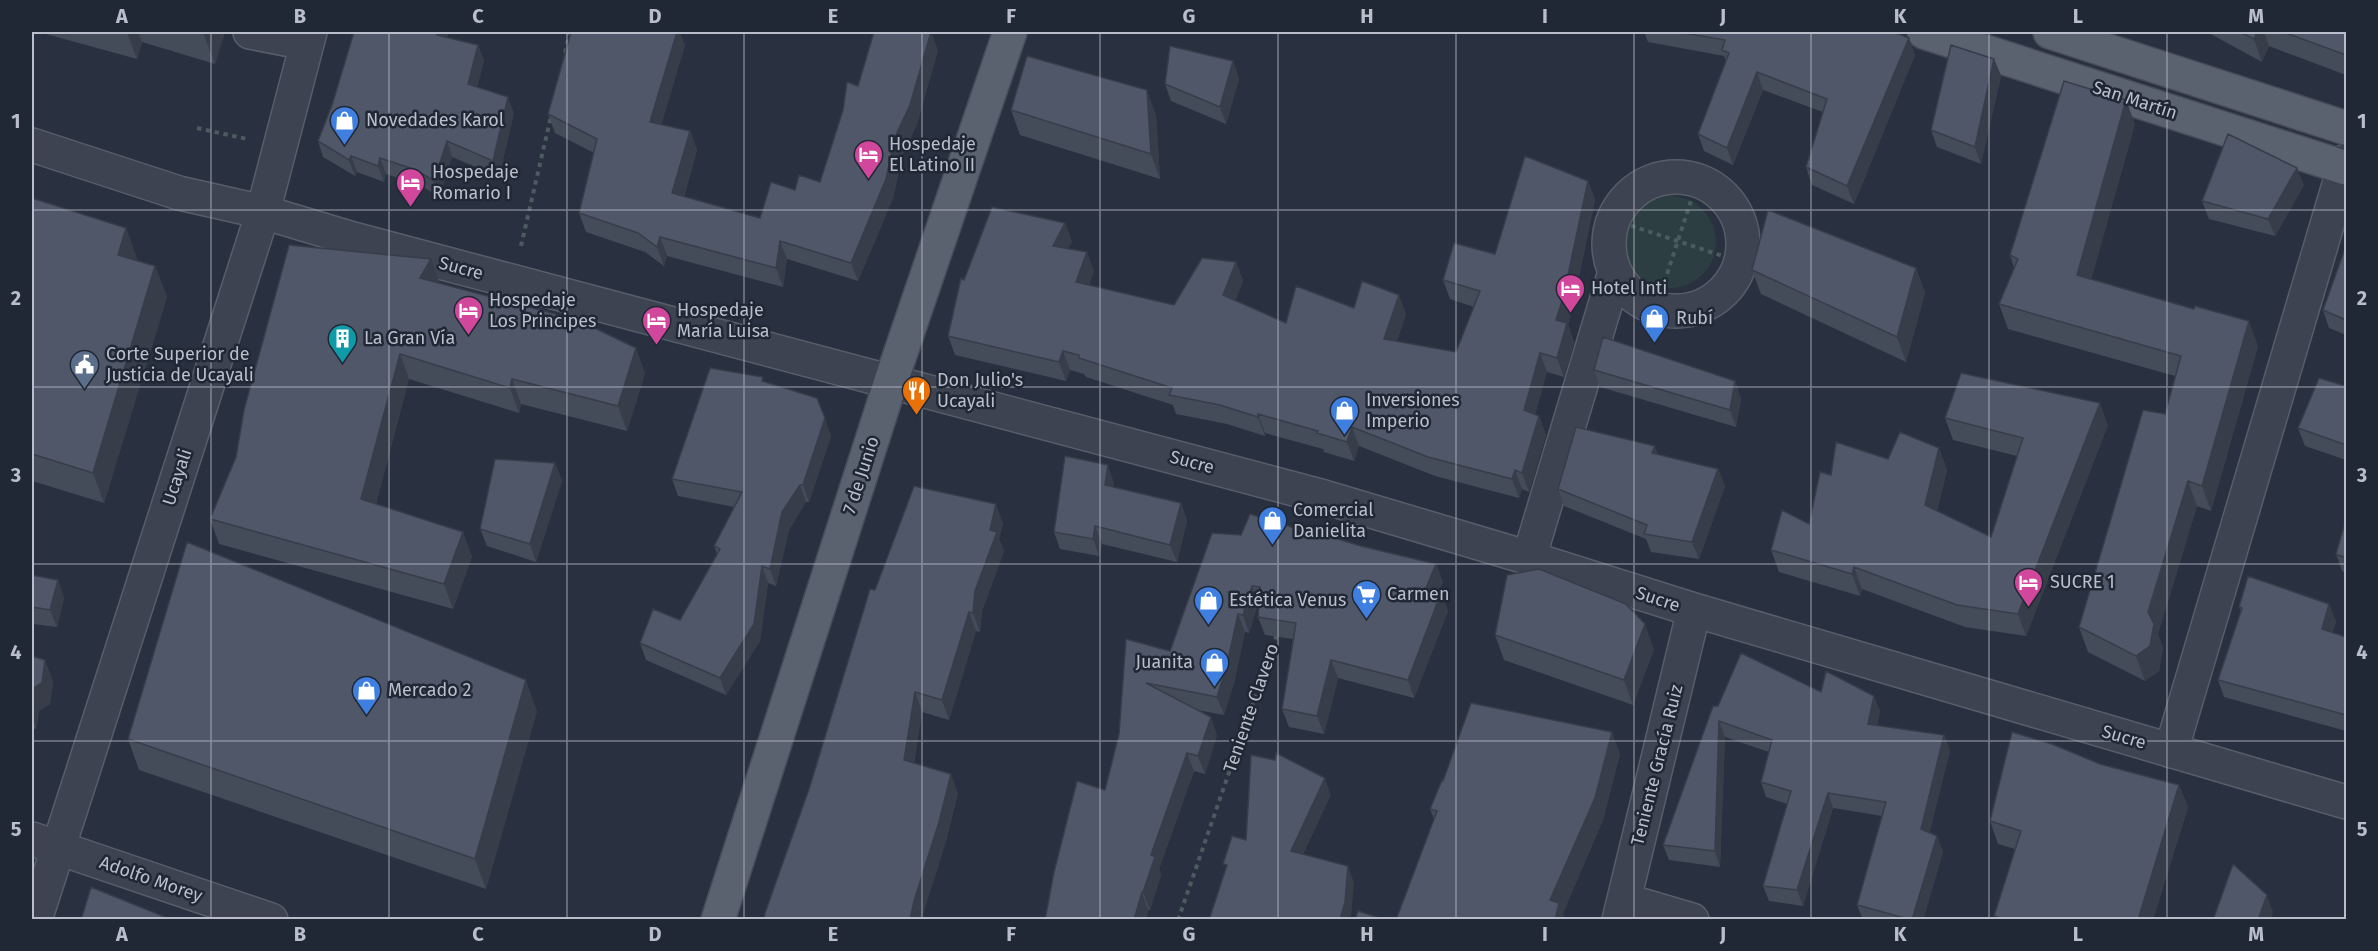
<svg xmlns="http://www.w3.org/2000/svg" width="2378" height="951" font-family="'Fira Sans',sans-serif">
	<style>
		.green { fill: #2c3e41 }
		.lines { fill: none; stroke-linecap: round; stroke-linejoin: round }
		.minor-casing { stroke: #575e6a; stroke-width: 36 }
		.major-casing { stroke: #464c59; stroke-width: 36 }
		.path { stroke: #4b5b5f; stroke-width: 4; stroke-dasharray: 4.5 4.5; stroke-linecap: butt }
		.minor { stroke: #3d4350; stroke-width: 33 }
		.major { stroke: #5b626f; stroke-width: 33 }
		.wall { fill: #444b59 }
		.shaded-wall { fill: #373d49 }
		.building { fill: #4f5768; stroke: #373d49; stroke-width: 1.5 }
		.grid { fill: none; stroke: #b9beca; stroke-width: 1.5; stroke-opacity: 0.55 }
		.labels { text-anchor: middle; stroke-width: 5; stroke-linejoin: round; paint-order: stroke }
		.street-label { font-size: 18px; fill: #b9beca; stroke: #212835 }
		.poi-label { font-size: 18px; fill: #b9beca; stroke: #212835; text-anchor: start }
		.neatline { fill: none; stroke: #b9beca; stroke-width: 2 }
		.grid-label { font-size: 20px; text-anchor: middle; font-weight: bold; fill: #b9beca }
	</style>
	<rect width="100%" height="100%" fill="#29303f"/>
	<path class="green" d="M1624 242a46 46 0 1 1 92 0a46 46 0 1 1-92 0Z"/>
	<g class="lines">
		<defs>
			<path id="minor" d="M250,32L306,43
				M32,145L179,193L263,212L353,239L1324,497L1529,558L1694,610L2346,802
				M1609 244a67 67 0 1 1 134 0a67 67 0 1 1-134 0Z
				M1529,558L1615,272
				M2171,751L2346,161
				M32,839L271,920
				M1624,900L1692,920
				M35,920L263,212L310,32
				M1619,920L1694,610"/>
			<path id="major" d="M1924,32L2346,168
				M2050,32L2346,128
				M718,920L891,381L1010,32"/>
		</defs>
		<use href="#minor" class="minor-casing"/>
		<use href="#major" class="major-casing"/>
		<path class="path" d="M565,53L570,32
			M197,128L247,139
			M1614,220L1741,262
			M521,246L551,116
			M1656,308L1698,179
			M1178,920L1277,634"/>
		<use href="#minor" class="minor"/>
		<use href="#major" class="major"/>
	</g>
	<path class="wall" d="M45,32H225L215,64L142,42L137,59L46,34Z
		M1644,32H1894L1915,55L1854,204L1812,185L1806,167L1823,112L1763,90L1733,165L1704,151L1698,134L1726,61L1724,56L1648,42Z
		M2207,32H2346V75L2269,46L2262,62Z
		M447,38L478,45L484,61L477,87L514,113L499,177L452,157L439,197L422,186L386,174L384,182L357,172L355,176L323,157L318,141Z
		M685,45L661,125L690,131L697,150L684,197L760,218L795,190L820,182L858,86L938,50L917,124L902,156L893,198L858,281L787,259L783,287L667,256L664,266L645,252L586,232L579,213L594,153L555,133L548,114Z
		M1994,59L2001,76L1981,164L1937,147L1931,130Z
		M1233,61L1239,79L1226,124L1171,101L1165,84Z
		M1011,110L1156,115L1160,179L1020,135Z
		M2135,124L2091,279L2258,346L2211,511L2197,506L2158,634L2163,648L2159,671L2145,681L2088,652L2079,627L2165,414L2175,376L2008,329L1999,304L2014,268L2010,255Z
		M1588,181L1595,200L1576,291L1577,295L1568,325L1574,342L1564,377L1547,372L1535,414L1539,416L1546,435L1529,492L1522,489L1519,498L1435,476L1359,446L1354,461L1324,452L1323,449L1265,433V436L1227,424L1176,414L1173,405L1086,377L1084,374L1070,370L1066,381L955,355L948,336L964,280L1065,223L1072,242L1068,249L1094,271L1089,285L1174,305L1236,262L1243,281L1235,301L1286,323L1354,308L1406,314L1397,341L1456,352L1474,307L1450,299L1443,280L1495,254Z
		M2304,185L2275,236L2209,219L2202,201Z
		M32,198L126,228L137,259V260L155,266L167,297L104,503L32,481Z
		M2346,246V335L2329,328L2323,310Z
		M1916,268L1925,293L1906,362L1761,294L1752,270Z
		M439,283L645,373L627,431L521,404L519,413L409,379L376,504L463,532L472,557L453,609L219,544L210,519Z
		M1594,370L1735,381L1741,399L1736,427L1600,387Z
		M765,382L831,436L809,502H806L789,530L776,586L768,583L760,641L726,695L646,660L640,643L680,620L717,554L714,546L734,507L678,496L672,479Z
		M2346,386V460L2305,446L2298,428Z
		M1945,418L2108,425L2026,636L1965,627L1862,589L1860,596L1779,572L1771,550L1809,524L1831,475L1888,459L1939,448L1947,470L1937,511L1991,537L2017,456L1953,440Z
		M1658,455L1718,469L1725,486L1699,559L1651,552L1646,539L1564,506L1558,489Z
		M555,463L562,481L536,562L487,546L480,529Z
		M1114,483L1113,487L1181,503L1187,521L1177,562L1102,544L1099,556L1060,549L1054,532Z
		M2346,519V573L2342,571L2336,554Z
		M1003,523L999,539L1004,551L982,611L980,632L976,631L949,720L922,712L914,763L958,793L946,841L921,920H764L809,789L875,590Z
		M1241,535L1327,538L1436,564L1443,582L1438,592L1441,593L1448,611L1414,698L1338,678L1324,734L1289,727L1282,709L1293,639L1265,635L1258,617V604L1249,633L1245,632L1234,683L1224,715L1197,710L1217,735L1205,774L1194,771L1159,869L1161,875L1150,910H1148L1146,920L1105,790L1119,734L1126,639L1170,651Z
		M32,575L58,580L64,598L57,627L32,624Z
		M2329,604L2336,622L2332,633L2346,637V731L2224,697L2218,680L2241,611L2239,607Z
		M1495,635L1654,649L1633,705L1504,660Z
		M32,656L45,660L53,682L50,704L39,711L36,729L32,728Z
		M1821,692L1874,696L1880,711L1877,726L1944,735L1950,751L1929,833L1937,836L1943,852L1923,920H1863L1857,905L1882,816L1833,808L1803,906L1769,901L1763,886L1787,804L1766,797L1761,782L1769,752L1725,737L1720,867L1669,860L1663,845L1718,706Z
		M537,711L486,889L139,770L128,739Z
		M1620,754L1603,820L1563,913L1434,819L1430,809L1443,781Z
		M2100,764L2179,785L2188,807L2153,920H1995L1994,916L2015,849L1998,844L1990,821Z"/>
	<path class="shaded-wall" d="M127,32H138L142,42L137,59Z
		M203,32H225L215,64Z
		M439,32H449L443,51L437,35Z
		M677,32H680L685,45L657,140L650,122Z
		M931,32L938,50L917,124L902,156L893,198L858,281L851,263Z
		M2257,32H2264L2269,46L2262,62L2254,39Z
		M1909,38L1915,55L1854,204L1847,186Z
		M478,45L484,61L474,100L468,84Z
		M1994,59L2001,76L1981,164L1975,147Z
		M1233,61L1239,79L1226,124L1220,107Z
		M1757,72L1763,90L1733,165L1727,148Z
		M1147,90L1156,115L1160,179L1151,154Z
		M508,97L514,113L499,177L493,161Z
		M2126,100L2135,124L2086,299L2077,275Z
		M690,131L697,150L679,212L672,193Z
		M447,141L452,157L439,197L434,181Z
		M351,156L357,172L355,176L349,160Z
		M380,158L386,174L384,182L378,166Z
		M2297,168L2304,185L2275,236L2268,219Z
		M1588,181L1595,200L1576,291L1577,295L1568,325L1574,342L1564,377L1557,358L1556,320L1568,275Z
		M1065,223L1072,242L1060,265L1053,246Z
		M126,228L137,259L129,285L118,255Z
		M660,237L667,256L664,266L657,247Z
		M780,241L787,259L783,287L776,268Z
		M1087,252L1094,271L1083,301L1076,282Z
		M431,259L440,284L420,278Z
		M1236,262L1243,281L1230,314L1223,295Z
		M155,266L167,297L104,503L93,473Z
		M1916,268L1925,293L1906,362L1897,337Z
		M1399,295L1406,314L1391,358L1384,339Z
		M2249,321L2258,346L2211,511L2202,486Z
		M636,348L645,373L627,431L618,406Z
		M1063,351L1070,370L1066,381L1059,362Z
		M1540,353L1547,372L1531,429L1524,410Z
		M400,354L409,379L371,524L361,499Z
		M512,379L521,404L519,413L510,388Z
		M1735,381L1741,399L1736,427L1730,410Z
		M2100,403L2108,425L2026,636L2018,614Z
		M1258,414L1265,433V436L1258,417Z
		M1539,416L1546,435L1529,492L1522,473Z
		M825,418L831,436L809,502L803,485Z
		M1352,427L1359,446L1354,461L1347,442Z
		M1655,446L1661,464L1652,453Z
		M1939,448L1947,470L1933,527L1925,505Z
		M555,463L562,481L536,562L530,544Z
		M1108,465L1114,483L1111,503L1105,485Z
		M1718,469L1725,486L1699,559L1692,542Z
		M1515,470L1522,489L1519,498L1512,479Z
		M2188,481L2197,506L2158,634L2163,648L2159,671L2145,681L2136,656Z
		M800,485L806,502L789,530L776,586L770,569L782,512Z
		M1181,503L1187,521L1177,562L1170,545Z
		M996,504L1003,523L999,539L1004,551L982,611L980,632L973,613L975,591Z
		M1095,526L1102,544L1099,556L1093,539Z
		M463,532L472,557L453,609L444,584Z
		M1436,564L1443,582L1432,607L1426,588Z
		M762,566L768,583L760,641L726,695L720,678Z
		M1854,567L1862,589L1860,596L1852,574Z
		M58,580L64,598L57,627L50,610Z
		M1252,586L1258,604L1249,633L1243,615Z
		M1441,593L1448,611L1414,698L1408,680Z
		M2329,604L2336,622L2328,647L2322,629Z
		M969,612L976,631L949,720L942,700Z
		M1238,614L1245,632L1234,683L1224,715L1217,697Z
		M1645,624L1654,649L1633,705L1624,680Z
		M45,660L53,682L50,704L39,711L36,729L32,716V689Z
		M1331,660L1338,678L1324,734L1317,716Z
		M526,680L537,711L486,889L475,859Z
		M915,692L922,712L911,780L904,760Z
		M1874,696L1880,711L1874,740L1868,724Z
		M1211,717L1217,735L1205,774L1198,756Z
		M1719,721L1725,737L1720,867L1715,851Z
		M1612,732L1620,754L1603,820L1563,913L1565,920H1555L1550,900Z
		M1944,735L1950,751L1927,844L1921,829Z
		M1187,753L1194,771L1159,869L1161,875L1150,910L1143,892L1151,855Z
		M951,774L958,793L946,841L921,920H910L914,901Z
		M1325,778L1331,795L1297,868L1291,851Z
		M2179,785L2188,807L2153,920H2138Z
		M1828,793L1833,808L1803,906L1797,890Z
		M1937,836L1943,852L1923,920H1912Z
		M1348,866L1354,883L1351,918V920H1340Z
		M1142,892L1148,910L1146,920H1134Z
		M2267,895L2273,912L2271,920H2258Z"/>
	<path class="building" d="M354,32H439L437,35L478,45L468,84L508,97L493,161L447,141L434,181L416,170L380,158L378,166L351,156L349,160L318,141L332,105Z
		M571,32H677L650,122L690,131L672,193L760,218L771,182L795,190L799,175L820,182L843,110L847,82L858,86L874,32H931L910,105L895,137L886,179L851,263L780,241L776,268L660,237L657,247L638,233L579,213L597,139L548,114Z
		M1678,32H1894L1909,38L1847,186L1806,167L1827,99L1757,72L1727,148L1698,134L1729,53L1722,50L1725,40Z
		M2240,32H2257L2254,39Z
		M2283,32H2346V55Z
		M1951,45L1994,59L1975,147L1931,130Z
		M1170,46L1233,61L1220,107L1165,84Z
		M1027,56L1147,90L1151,154L1011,110Z
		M2064,81L2126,100L2077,275L2194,309L2195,306L2249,321L2202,486L2188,481L2148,612L2154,624L2150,646L2136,656L2079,627L2143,410L2165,414L2181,356L1999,304L2018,259L2010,255Z
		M2228,134L2297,168L2268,219L2202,201Z
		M1525,156L1588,181L1568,275L1570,276L1556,320L1567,323L1557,358L1540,353L1524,410L1539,416L1522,473L1515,470L1512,479L1428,457L1352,427L1347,442L1317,433L1318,431L1258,414V417L1220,405L1169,395L1172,388L1079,358V355L1063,351L1059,362L948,336L961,278L964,280L992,207L1065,223L1053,246L1087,252L1076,282L1174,305L1202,258L1236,262L1223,295L1286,323L1296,286L1354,308L1362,281L1399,295L1384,339L1456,352L1480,291L1443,280L1454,243L1495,254Z
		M32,198L126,228L118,255L155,266L93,473L32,454Z
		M1768,210L1916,268L1897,337L1752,270Z
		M289,245L431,259L420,278L578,320L636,348L618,406L512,379L510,388L400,354L361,499L463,532L444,584L210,519L236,457L244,410Z
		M2346,246V320L2323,310Z
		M1603,337L1735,381L1730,410L1594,370Z
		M710,368L763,377L762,381L817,398L825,418L803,485H800L782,512L770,569L762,566L754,624L720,678L640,643L653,609L680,620L720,549L714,546L742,492L672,479Z
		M1961,373L2100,403L2018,614L1957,605L1854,567L1852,574L1771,550L1782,510L1809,524L1820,472L1831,475L1836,442L1888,459L1900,432L1939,448L1925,505L1991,537L2023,438L1945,418Z
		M2319,378L2346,386V445L2298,428Z
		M1576,427L1655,446L1652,453L1718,469L1692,542L1644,534L1647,525L1558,489Z
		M1065,456L1108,465L1105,485L1181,503L1170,545L1095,526L1093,539L1054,532Z
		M495,459L555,463L530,544L480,529Z
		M914,486L996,504L990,530L997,532L975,591L973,613L969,612L942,700L915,692L904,760L951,774L939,822L914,901L910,920H764L765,913L809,789L870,589L875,590Z
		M1250,514L1327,538L1328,536L1361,546L1436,564L1426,588L1441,593L1408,680L1331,660L1317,716L1282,709L1296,623L1258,617L1260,587L1252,586L1243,615L1238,614L1227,665L1217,697L1146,683L1211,717L1198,756L1187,753L1151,855L1155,857L1143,892H1142L1134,920H1045L1054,872L1077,781L1105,790L1119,734L1126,639L1170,651L1212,533L1241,535Z
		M2346,519V558L2336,554Z
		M187,542L526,680L475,859L128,739Z
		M1539,569L1626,604L1645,624L1624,680L1495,635L1507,575Z
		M32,575L58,580L50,610L32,607Z
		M2248,576L2329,604L2322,629L2346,637V715L2218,680L2242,608L2239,607Z
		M1741,653L1821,692L1826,671L1874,696L1868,724L1944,735L1921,829L1937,836L1912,920L1857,905L1886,802L1828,793L1797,890L1763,886L1791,791L1761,782L1772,740L1719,721L1715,851L1663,845L1713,706H1718Z
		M32,656L45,660L42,683L32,689Z
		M1471,703L1612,732L1595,798L1550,900L1559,903L1555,920H1396L1437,811L1430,809L1442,780L1443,781Z
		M2012,732L2052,744L2100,764L2179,785L2138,920H2007L1994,916L2021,831L1990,821Z
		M1276,753L1325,778L1291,851L1348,866L1345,902L1340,920H1271L1262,918L1261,920H1209L1227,865L1223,864L1232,836L1246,840L1251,755L1275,760Z
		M2233,864L2267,895L2258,920H2213Z
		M91,887L170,919L172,920H81Z
		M1358,911L1386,920H1355Z"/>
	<path class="grid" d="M211,32V920M389,32V920M567,32V920M744,32V920M922,32V920M1100,32V920M1278,32V920M1456,32V920M1634,32V920M1811,32V920M1989,32V920M2167,32V920M32,210H2346M32,387H2346M32,564H2346M32,741H2346"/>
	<defs>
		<symbol id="shop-pin" viewBox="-11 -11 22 30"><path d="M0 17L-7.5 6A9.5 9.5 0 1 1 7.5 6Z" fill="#3f7fe0" stroke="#212835"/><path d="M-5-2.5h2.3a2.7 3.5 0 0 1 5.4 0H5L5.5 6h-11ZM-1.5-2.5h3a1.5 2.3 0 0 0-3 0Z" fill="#fff"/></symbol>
		<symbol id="hotel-pin" viewBox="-11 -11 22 30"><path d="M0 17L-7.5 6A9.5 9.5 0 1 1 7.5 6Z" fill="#d1479c" stroke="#212835"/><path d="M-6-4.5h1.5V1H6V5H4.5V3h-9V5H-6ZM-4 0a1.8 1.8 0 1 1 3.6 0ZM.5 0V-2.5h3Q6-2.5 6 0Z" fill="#fff"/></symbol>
		<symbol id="building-pin" viewBox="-11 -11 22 30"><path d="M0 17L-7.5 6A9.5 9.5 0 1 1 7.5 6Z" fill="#0f9aa8" stroke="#212835"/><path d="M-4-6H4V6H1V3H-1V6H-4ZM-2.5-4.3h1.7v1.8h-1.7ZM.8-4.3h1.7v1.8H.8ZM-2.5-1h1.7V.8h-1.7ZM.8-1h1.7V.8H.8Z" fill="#fff"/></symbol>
		<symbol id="civic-pin" viewBox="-11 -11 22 30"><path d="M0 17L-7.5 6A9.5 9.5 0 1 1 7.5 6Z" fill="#5c6f8a" stroke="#212835"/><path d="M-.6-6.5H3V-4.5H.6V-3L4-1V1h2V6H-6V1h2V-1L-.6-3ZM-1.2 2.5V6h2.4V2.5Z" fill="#fff"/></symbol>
		<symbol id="restaurant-pin" viewBox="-11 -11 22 30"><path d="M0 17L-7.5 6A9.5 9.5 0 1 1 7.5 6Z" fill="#e8710a" stroke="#212835"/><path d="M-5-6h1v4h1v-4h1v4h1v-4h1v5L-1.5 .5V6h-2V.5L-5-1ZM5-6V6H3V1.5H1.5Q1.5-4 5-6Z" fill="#fff"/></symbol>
		<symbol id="supermarket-pin" viewBox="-11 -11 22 30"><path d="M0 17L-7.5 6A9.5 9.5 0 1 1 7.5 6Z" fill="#3f7fe0" stroke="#212835"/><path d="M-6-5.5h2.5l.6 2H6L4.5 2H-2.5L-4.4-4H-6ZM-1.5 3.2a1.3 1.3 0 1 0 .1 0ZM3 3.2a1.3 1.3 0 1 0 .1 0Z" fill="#fff"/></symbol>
	</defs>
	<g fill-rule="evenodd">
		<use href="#shop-pin" x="328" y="104" width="33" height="45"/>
		<use href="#hotel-pin" x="852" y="138" width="33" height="45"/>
		<use href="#hotel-pin" x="394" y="166" width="33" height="45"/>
		<use href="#hotel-pin" x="1554" y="272" width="33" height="45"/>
		<use href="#hotel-pin" x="452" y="294" width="33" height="45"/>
		<use href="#shop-pin" x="1638" y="302" width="33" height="45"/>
		<use href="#hotel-pin" x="640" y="304" width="33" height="45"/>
		<use href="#building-pin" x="326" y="322" width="33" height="45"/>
		<use href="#civic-pin" x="68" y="348" width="33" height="45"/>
		<use href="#restaurant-pin" x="900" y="374" width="33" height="45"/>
		<use href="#shop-pin" x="1328" y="394" width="33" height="45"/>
		<use href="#shop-pin" x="1256" y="504" width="33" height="45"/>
		<use href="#hotel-pin" x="2012" y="566" width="33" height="45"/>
		<use href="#supermarket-pin" x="1350" y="578" width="33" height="45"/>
		<use href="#shop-pin" x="1192" y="584" width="33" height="45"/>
		<use href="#shop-pin" x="1198" y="646" width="33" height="45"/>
		<use href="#shop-pin" x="350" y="674" width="33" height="45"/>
	</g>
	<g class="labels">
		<g class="street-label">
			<text transform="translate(2135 100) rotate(18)" y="6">San Martín</text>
			<text transform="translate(461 268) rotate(15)" y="6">Sucre</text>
			<text transform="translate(1192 462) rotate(15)" y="6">Sucre</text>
			<text transform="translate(861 475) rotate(-72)" y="6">7 de Junio</text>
			<text transform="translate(177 477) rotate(-72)" y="6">Ucayali</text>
			<text transform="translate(1658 599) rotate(18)" y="6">Sucre</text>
			<text transform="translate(1251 708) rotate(-71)" y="6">Teniente Clavero</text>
			<text transform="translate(2124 737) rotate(16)" y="6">Sucre</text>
			<text transform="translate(1657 765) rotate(-76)" y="6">Teniente Gracía Ruiz</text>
			<text transform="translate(151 879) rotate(19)" y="6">Adolfo Morey</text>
		</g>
		<g class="poi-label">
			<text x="366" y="126">Novedades Karol</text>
			<text x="889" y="150">Hospedaje<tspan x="889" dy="21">El Latino II</tspan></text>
			<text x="432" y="178">Hospedaje<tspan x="432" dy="21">Romario I</tspan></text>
			<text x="1591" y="294">Hotel Inti</text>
			<text x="489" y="306">Hospedaje<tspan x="489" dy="21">Los Principes</tspan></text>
			<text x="677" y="316">Hospedaje<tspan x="677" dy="21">María Luisa</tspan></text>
			<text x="1676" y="324">Rubí</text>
			<text x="364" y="344">La Gran Vía</text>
			<text x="106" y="360">Corte Superior de<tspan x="106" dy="21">Justicia de Ucayali</tspan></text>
			<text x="937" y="386">Don Julio's<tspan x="937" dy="21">Ucayali</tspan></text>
			<text x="1366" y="406">Inversiones<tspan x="1366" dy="21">Imperio</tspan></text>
			<text x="1293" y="516">Comercial<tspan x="1293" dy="21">Danielita</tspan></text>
			<text x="2050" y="588">SUCRE 1</text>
			<text x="1387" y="600">Carmen</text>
			<text x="1229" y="606">Estética Venus</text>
			<text x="1193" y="668" text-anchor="end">Juanita</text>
			<text x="388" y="696">Mercado 2</text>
		</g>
	</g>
	<rect width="2378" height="951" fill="none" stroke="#212835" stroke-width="66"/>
	<rect x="33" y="33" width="2312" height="885" class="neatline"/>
	<g class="grid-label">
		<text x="122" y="23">A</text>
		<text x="300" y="23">B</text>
		<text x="478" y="23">C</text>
		<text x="655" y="23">D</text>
		<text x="833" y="23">E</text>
		<text x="1011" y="23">F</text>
		<text x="1189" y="23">G</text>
		<text x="1367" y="23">H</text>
		<text x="1545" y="23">I</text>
		<text x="1723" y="23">J</text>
		<text x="1900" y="23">K</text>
		<text x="2078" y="23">L</text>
		<text x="2256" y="23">M</text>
		<text x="16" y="128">1</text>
		<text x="2362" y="128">1</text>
		<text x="16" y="305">2</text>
		<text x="2362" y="305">2</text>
		<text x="16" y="482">3</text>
		<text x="2362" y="482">3</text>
		<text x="16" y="659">4</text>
		<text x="2362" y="659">4</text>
		<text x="16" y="836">5</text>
		<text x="2362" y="836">5</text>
		<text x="122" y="941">A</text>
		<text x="300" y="941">B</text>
		<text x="478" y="941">C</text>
		<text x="655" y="941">D</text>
		<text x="833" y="941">E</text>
		<text x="1011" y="941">F</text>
		<text x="1189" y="941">G</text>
		<text x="1367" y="941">H</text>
		<text x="1545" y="941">I</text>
		<text x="1723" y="941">J</text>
		<text x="1900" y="941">K</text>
		<text x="2078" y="941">L</text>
		<text x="2256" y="941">M</text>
	</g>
</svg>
